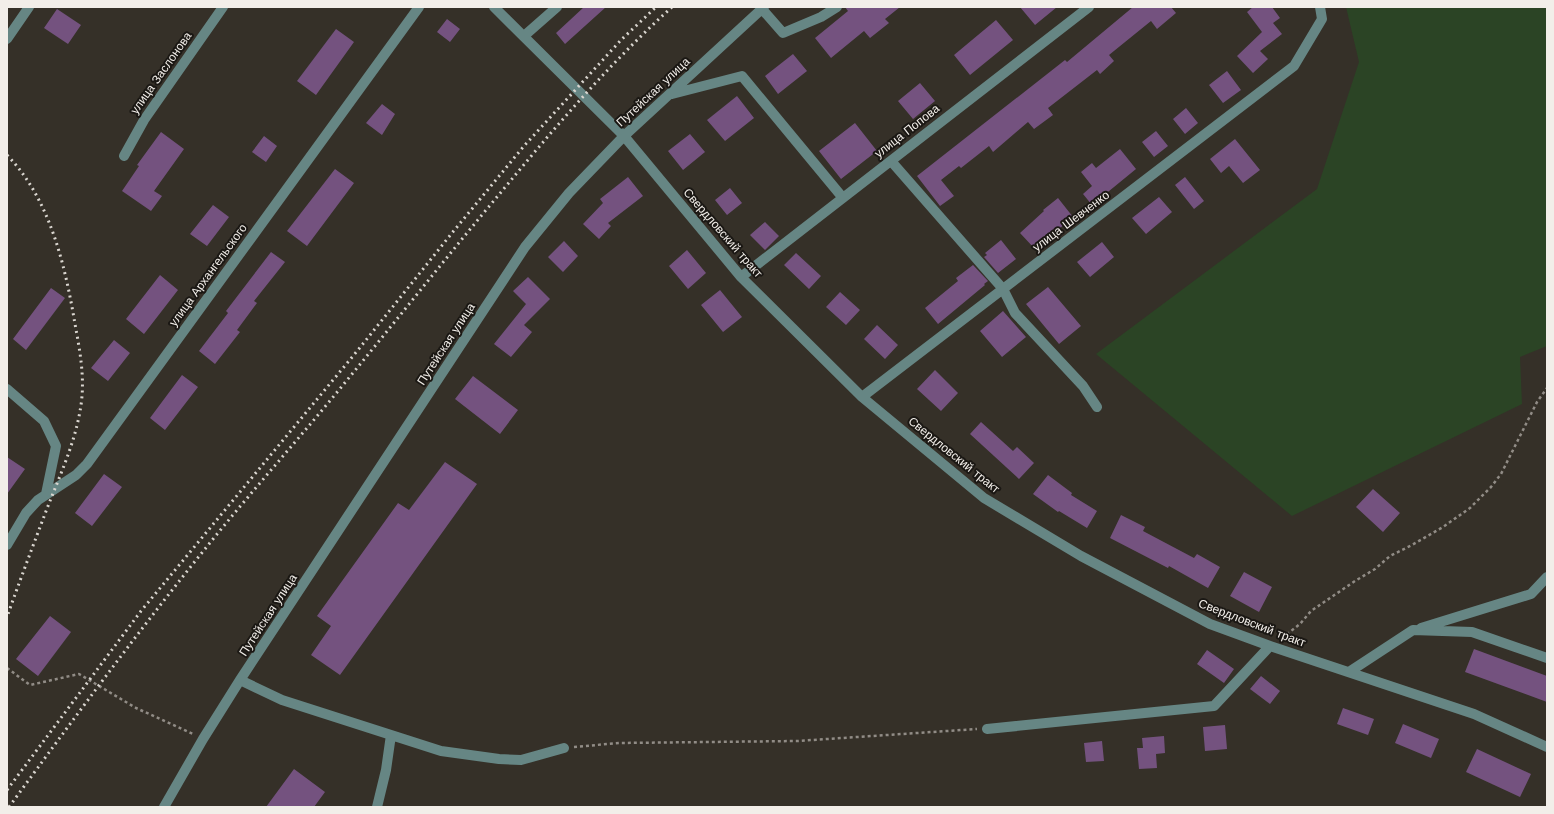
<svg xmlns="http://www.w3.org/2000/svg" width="1554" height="814" font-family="'Work Sans',sans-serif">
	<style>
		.green { fill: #2b4425 }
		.building { fill: #74527f }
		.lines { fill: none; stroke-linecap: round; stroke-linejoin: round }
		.path { stroke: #918c86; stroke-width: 2.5; stroke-dasharray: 3 3; stroke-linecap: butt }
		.minor { stroke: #668684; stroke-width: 10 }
		.rail { stroke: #dad6d0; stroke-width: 3; stroke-dasharray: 2 4; stroke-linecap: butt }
		.labels { text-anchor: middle; stroke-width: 4; stroke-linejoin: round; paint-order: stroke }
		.street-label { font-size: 12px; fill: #f2eee9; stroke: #1b1814 }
	</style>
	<rect width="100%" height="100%" fill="#353028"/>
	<path class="green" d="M1346,7H1547V346L1520,357L1522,404L1292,516L1096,354L1317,189L1359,62Z"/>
	<path class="building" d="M584,7H606L565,44L556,33Z
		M845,7H900L885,19L889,23L870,38L864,31L831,58L815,38L848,11Z
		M1020,7H1057L1035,25Z
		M1133,7H1171L1176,13L1157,29L1151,21L1109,55L1114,61L1100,74L1097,70L1048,108L1053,115L1034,129L1028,122L993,152L989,146L961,168L959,166L941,180L954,196L940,206L917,176L1065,60L1067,62Z
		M1253,7H1272L1280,18L1273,23L1282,34L1260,51L1268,59L1253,73L1237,56L1262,32L1247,12Z
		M57,9L81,25L68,44L44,28Z
		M447,19L460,29L450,42L437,32Z
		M996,20L1013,40L970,75L954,55Z
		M336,29L354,42L316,95L297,81Z
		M793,54L807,71L778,94L765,76Z
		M1227,71L1241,90L1223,103L1209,85Z
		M920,83L935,101L913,119L898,101Z
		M737,96L754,118L725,141L707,120Z
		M382,104L395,114L382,135L366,123Z
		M1186,108L1198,123L1185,134L1173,119Z
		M855,123L877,151L841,179L819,151Z
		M1156,131L1168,146L1154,157L1142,142Z
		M161,132L184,149L154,191L162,196L151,211L122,191L139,166L137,165Z
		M690,134L705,152L683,170L668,151Z
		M264,136L277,146L266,162L252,152Z
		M1235,139L1260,170L1243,183L1229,166L1221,173L1210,159Z
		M1120,149L1136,169L1092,205L1083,194L1092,186L1081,172L1092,163L1096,168Z
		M335,169L354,183L307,246L287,231Z
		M628,177L643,196L608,223L611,226L599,239L583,224L603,203L600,199Z
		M1185,177L1204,201L1194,209L1175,185Z
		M730,188L742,203L727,215L715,200Z
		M1159,197L1172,212L1146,234L1132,218Z
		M1058,198L1073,217L1059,229L1057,227L1034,248L1020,233L1044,211L1043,210Z
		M213,205L229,217L207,246L190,234Z
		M765,222L779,236L765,250L750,235Z
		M1001,240L1016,259L998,273L984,257L987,255L985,253Z
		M564,241L578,256L563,272L548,257Z
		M1102,242L1114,257L1090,277L1077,262Z
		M687,250L706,273L688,289L669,266Z
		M271,252L285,262L254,301L257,303L237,330L240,332L215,364L199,351L228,313L226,311Z
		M796,253L821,276L809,289L784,265Z
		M973,265L988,281L984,284L985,285L938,324L925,308L958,281L956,278Z
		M160,275L178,290L144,334L126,319Z
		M528,277L550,299L524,325L532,332L511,357L494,344L526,304L513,291Z
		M1048,287L1081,326L1059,344L1026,304Z
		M51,288L65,298L26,350L13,339Z
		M720,290L742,317L723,332L701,305Z
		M840,292L860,310L846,325L826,307Z
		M1003,311L1026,337L1002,357L980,331Z
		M877,325L898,345L885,359L864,339Z
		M114,340L130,353L108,381L91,368Z
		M935,370L958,393L941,411L917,389Z
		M182,375L198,387L165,430L150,418Z
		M473,376L518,410L500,434L455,399Z
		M981,422L1013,451L1017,447L1034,463L1019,479L970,434Z
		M7,457L25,469L7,494Z
		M445,462L477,484L340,675L311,655L331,626L317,616L398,503L409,510Z
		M104,474L122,487L92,526L75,513Z
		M1048,475L1072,493L1071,495L1097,511L1087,528L1059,511L1058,512L1033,494Z
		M1373,489L1400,513L1383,532L1356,507Z
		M1121,515L1145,527L1143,531L1194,558L1197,554L1220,567L1208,588L1169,566L1168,568L1110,538Z
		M1244,572L1272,587L1259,612L1230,596Z
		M50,616L71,632L38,676L16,659Z
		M1474,649L1547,676V702L1465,672Z
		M1207,650L1234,669L1224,683L1197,664Z
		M1261,676L1280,691L1270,704L1250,689Z
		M1343,708L1374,719L1368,735L1337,724Z
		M1403,724L1439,739L1431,758L1395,743Z
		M1225,725L1227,749L1205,751L1203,727Z
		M1164,736L1165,753L1156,754L1157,768L1139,769L1137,748H1143L1142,738Z
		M1102,741L1104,761L1086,762L1084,743Z
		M1477,749L1531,774L1520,797L1466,772Z
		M294,769L325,792L314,807H266Z"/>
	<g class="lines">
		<path class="path" d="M1282,638L1300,624L1311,611L1355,581L1375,569L1390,556L1412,545L1443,527L1470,508L1491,487L1501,474L1537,402L1547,388
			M7,668L30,685L79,674L136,708L193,734
			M574,747L619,743L797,741L977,729"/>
		<path class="minor" d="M494,7L624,136L741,277L862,397L984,498L1081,556L1210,624L1270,646L1474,714L1547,747
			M762,9L783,33L821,17L837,7
			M524,36L557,7
			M7,39L29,7
			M672,94L742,76L843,198
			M124,156L144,120L223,7
			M891,161L1003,289L1015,313L1083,386L1097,407
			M741,277L1089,7
			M7,389L44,421L56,446L46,494
			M862,397L1294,66L1322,19L1320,7
			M7,545L26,513L38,500L76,475L87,464L419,7
			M1421,628L1531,594L1547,577
			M1349,672L1413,630L1472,632L1547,658
			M240,680L282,700L441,751L499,759L521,760L564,748
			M987,729L1214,706L1270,646
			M164,807L203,739L240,680L525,247L569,193L624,136L764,7
			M377,807L386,770L391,735"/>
		<path class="rail" d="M7,155C50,199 65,265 75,324C80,351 85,378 81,405C76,440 61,473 48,506C34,543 20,580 7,617
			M7,790L141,611L358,350L452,233L524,146L621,40L656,7
			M9,807C77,714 145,622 218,533C259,483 302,435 343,385C396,321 448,255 502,191C555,127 610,63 672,7"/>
	</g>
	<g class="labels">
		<g class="street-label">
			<text transform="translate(161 73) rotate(-55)" y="4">улица Заслонова</text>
			<text transform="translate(653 92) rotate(-43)" y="4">Путейская улица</text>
			<text transform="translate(907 131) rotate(-38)" y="4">улица Попова</text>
			<text transform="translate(1071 221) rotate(-37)" y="4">улица Шевченко</text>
			<text transform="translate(723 233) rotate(49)" y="4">Свердловский тракт</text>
			<text transform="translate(208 275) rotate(-54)" y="4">улица Архангельского</text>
			<text transform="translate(446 344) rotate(-57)" y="4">Путейская улица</text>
			<text transform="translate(954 455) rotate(39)" y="4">Свердловский тракт</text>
			<text transform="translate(268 615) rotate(-57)" y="4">Путейская улица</text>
			<text transform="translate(1252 623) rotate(21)" y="4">Свердловский тракт</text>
		</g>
	</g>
	<rect width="1554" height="814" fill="none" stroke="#f2eee9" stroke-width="16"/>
</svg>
